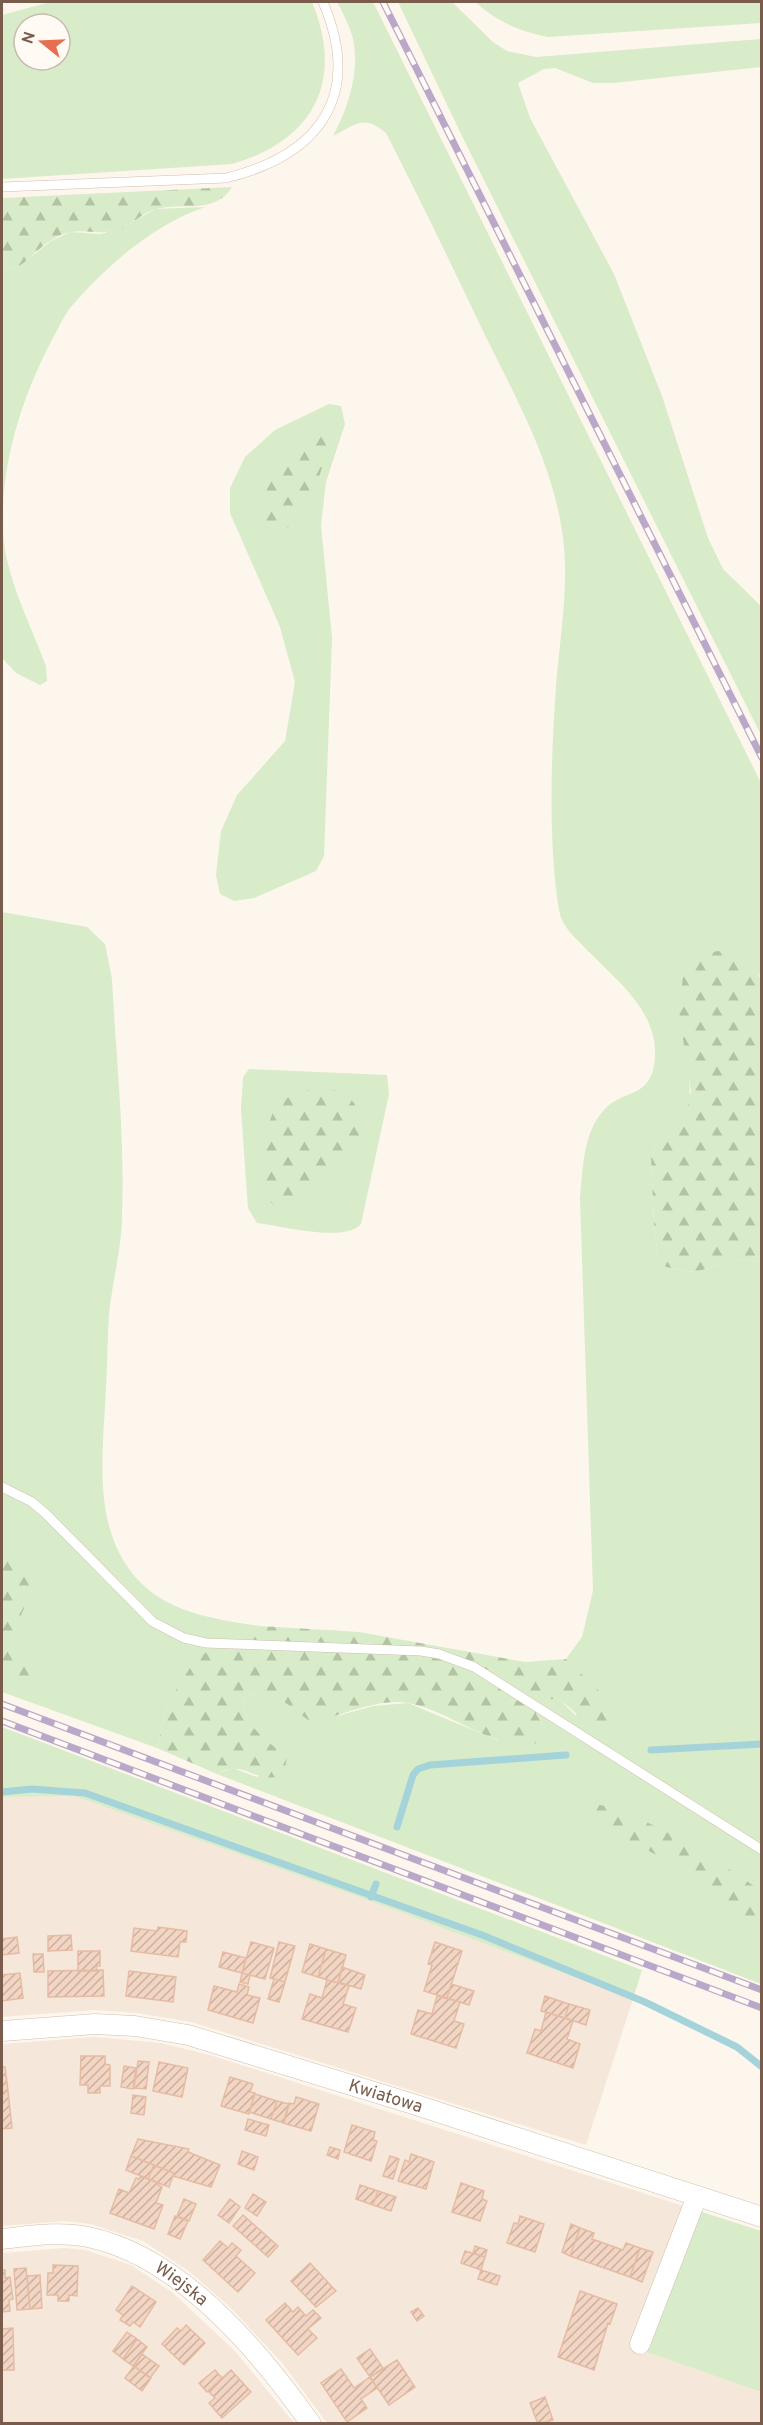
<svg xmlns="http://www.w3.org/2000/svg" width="763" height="2425" font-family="Overpass,sans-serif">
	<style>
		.residential { fill: #f5e8da }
		.green { fill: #d8ecc9; fill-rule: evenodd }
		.forest { fill: url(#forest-firs) }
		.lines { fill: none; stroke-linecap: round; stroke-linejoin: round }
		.stream { stroke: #a5d3da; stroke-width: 7 }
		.building { fill: url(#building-hatch); stroke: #e6bba3; stroke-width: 1.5 }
		.service-casing { stroke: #d1beb0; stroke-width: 10 }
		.minor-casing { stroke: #d1beb0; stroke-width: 21 }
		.service { stroke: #fff; stroke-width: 9 }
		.minor { stroke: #fff; stroke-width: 20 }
		.rail-casing { stroke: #b9a8c9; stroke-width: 7 }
		.rail { stroke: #fffaf3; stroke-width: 4.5; stroke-dasharray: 14; stroke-linecap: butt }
		.labels { text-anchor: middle; stroke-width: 6; stroke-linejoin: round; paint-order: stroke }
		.street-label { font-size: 18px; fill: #7a5c4d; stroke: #fffaf3 }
	</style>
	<defs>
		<pattern id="forest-firs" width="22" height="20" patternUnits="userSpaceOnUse" patternTransform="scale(1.5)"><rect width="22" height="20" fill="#d8ecc9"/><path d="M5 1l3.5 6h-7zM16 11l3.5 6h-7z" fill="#b4c2a5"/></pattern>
		<pattern id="building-hatch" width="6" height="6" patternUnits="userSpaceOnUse" patternTransform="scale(1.5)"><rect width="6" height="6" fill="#f3d5c3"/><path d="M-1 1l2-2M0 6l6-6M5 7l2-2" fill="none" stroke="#cab0a1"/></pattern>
	</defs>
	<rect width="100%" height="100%" fill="#fdf6ec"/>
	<path class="residential" d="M74,1796L370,1901L633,1999L586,2145L191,2022L137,2013L95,2010L2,2017V1797Z
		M95,2037L161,2043L210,2055L699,2211L648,2352L761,2392V2423H327L283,2364L231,2308L190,2272L143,2241L90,2224L65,2221L2,2226V2044Z
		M64,2248L85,2250L131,2265L173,2293L235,2351L294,2423L2,2424V2253Z"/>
	<path class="green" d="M50,2H312C345,82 313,141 232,164L2,179V15ZM24,24H60V60H24Z
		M337,2H373L761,783V981L759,973L679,1013C683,1040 699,1105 683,1126C677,1134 666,1137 658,1140L651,1158L654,1224L657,1254L666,1267L694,1272L744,1259L761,1262V1984L217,1774L233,1768L257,1777L287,1757C268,1742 246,1728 242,1703L249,1696L262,1691L337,1716L373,1706L408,1703L497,1740L547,1732L536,1714C549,1688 560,1699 575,1715L612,1703L566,1659L582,1637L593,1591L580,1198C583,1168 583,1131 605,1109C624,1089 652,1099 655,1058C658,1010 615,979 585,948C575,938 561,925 559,910C548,842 551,756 556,687C559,647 566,605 565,564C563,481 520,406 484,333C452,266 420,199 386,133C364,114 356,124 333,136C349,107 362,65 351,32C347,21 342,11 337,2Z
		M398,2H452L493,42L507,51L536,57L761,39V67L613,83H593L555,68L544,69L518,83L530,118L614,274L662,396L708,538L723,569L761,606V735L461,134Z
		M475,2H761V23L548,37C517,31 499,22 475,2Z
		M205,207C153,225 107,265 71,307C65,314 60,325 55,334C23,393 0,463 3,531C5,576 30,623 46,666L47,681L40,685L16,673L2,658V262L14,270L51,241L70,232L101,234L126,226L155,209Z
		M329,404L341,406L345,424L326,482L321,525L332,638L324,856L316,871L254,898L234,901L220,894L216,875L221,831L237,795L285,741L295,682L280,627L230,513V488L245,457L275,430Z
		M2,912L87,927L105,944L112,979C116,1057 125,1136 122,1215C122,1245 114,1275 110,1305C107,1331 108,1359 106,1386C104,1443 93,1509 123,1560C153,1611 207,1618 260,1626L197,1658L168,1702L157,1748L2,1692Z
		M249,1069L387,1075L389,1094L361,1224C344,1243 283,1226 257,1223L248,1208L241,1110L243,1077Z
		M2,1727L642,1970L633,1999L370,1901L74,1796L2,1797Z
		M699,2211L761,2231V2392L647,2352Z"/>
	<path class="forest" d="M232,187C215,215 183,202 156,209C145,211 135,222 124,227C99,237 92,229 71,232C49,235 31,259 14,270L2,262V198Z
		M321,435L330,444L314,492L291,527L273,531L260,519C257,462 277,459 321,435Z
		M717,951C736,953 755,960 761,981V1262L744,1259L694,1272L666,1267L657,1254L654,1224L651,1158L658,1140L672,1134L684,1125L691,1091L679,1013L683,976L701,956Z
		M320,1086C350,1095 353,1096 365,1125C352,1155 328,1186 298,1202C292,1205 283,1206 276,1207L262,1194L265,1133L277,1102Z
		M2,1539C9,1555 28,1560 32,1579C33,1586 30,1591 28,1597C17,1631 0,1645 36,1670L38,1681L32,1687L16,1683L2,1673Z
		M260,1626L359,1632L525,1662L566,1659L612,1703L617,1713L610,1733C581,1735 557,1671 536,1714L547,1732L543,1742C491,1753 456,1712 408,1703C381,1698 340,1715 314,1723C290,1712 267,1674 242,1703C246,1728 269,1742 287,1757L284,1774C261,1785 250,1767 232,1769C227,1769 222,1772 217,1774L157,1748L168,1702L197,1657Z
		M578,1801C635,1806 714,1858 761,1891V1935L741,1911L702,1879L592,1821Z"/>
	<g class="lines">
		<path class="stream" d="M651,1750L762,1744
			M2,1792L32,1789L85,1793L482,1935L645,2002L737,2047L762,2067
			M397,1827L413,1775L418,1769L430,1765L566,1755
			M371,1897L376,1884"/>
	</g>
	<path class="building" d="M158,1927L187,1931L186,1942H180L178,1957L131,1951L134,1928L157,1931Z
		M71,1935L72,1950L48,1951V1936Z
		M17,1937L19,1953L2,1955V1939Z
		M251,1942L274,1948L265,1979L242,1973Z
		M279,1942L295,1946L285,1982L270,1978Z
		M435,1942L462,1951L447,1998L424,1991L432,1965L428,1964Z
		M310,1944L326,1949L318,1977L302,1972Z
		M326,1949L346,1955L338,1983L318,1977Z
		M78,1951H100V1966H96L97,1971H78Z
		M223,1952L246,1958L242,1973L219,1967Z
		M33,1954H43L44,1972H34Z
		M342,1967L365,1975L361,1989L338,1982Z
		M103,1970L104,1996L48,1997V1971Z
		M129,1971L176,1977L173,2002L126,1996Z
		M20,1973L23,1998L2,2001V1975Z
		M242,1973L250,1975L248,1984L240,1982Z
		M274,1979L285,1982L279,2002L268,1999Z
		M327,1980L349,1986L343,2004L356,2008L348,2032L302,2019L310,1994L322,1998Z
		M239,1984L249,1987L247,1995L260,1998L253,2023L208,2010L214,1986L237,1992Z
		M451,1984L474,1991L469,2005L447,1998Z
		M437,1996L460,2002L454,2021L464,2024L456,2048L411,2034L418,2010L432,2014Z
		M545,1996L569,2004L565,2018L541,2011Z
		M569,2004L590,2010L586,2025L565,2018Z
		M546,2012L573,2021L567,2039L580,2044L573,2068L527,2053L535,2029L541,2031Z
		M81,2056H105V2064L110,2065V2086H100V2093H88V2085H80Z
		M138,2061L149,2062L146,2089L134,2088Z
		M159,2062L188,2068L182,2097L153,2091Z
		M124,2066L136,2068L133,2089L121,2087Z
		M2,2067H5L8,2091L2,2092Z
		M230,2077L253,2084L250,2092L255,2093L249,2114L221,2106Z
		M8,2091L12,2128L2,2129V2092Z
		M255,2094L277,2101L271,2119L249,2112Z
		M133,2095L146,2097L144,2115L131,2113Z
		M296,2097L319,2104L311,2131L283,2123L289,2103L294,2104Z
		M277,2101L289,2104L284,2123L271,2119Z
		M248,2119L269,2125L266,2136L245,2130Z
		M352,2125L375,2132L373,2140L377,2141L371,2161L344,2152Z
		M138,2139L189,2149L188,2152L220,2165L211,2187L173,2176L174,2173L131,2156Z
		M330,2147L340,2150L338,2159L327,2155Z
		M242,2151L258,2157L254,2170L238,2164Z
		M411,2154L434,2162L426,2189L398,2181L405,2160L409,2162Z
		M131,2156L154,2165L148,2179L126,2170Z
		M390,2156L399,2159L393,2179L383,2176Z
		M154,2165L174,2173L169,2187L148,2179Z
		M141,2176L159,2183L158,2185L162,2187L156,2203L163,2205L154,2229L110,2213L119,2189L129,2193L136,2178L139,2179Z
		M461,2183L484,2191L482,2199L487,2201L480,2221L452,2212Z
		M360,2185L378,2191L373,2205L356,2199Z
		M378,2191L396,2197L391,2211L373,2205Z
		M253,2194L266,2202L257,2216L245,2208Z
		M184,2199L196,2204L189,2221L177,2216Z
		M230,2199L240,2207L229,2223L218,2215Z
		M243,2215L278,2246L268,2257L233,2226Z
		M175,2216L188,2221L180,2239L168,2234Z
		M520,2216L544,2224L535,2252L507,2243L514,2223L518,2224Z
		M571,2224L580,2228L570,2256L562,2252Z
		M580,2228L594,2233L592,2239L623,2250L626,2243L640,2248L630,2277L570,2256Z
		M220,2241L228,2248L232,2243L241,2250L236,2256L255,2273L238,2292L203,2260Z
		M475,2246L487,2250L485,2257L473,2253Z
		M640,2248L653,2252L642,2282L630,2277Z
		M465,2251L485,2257L481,2270L461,2263Z
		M310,2263L336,2291L316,2307L291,2281Z
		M53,2265L78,2266L77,2296L69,2295V2301H58V2295H47L48,2273H53Z
		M26,2268L30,2309L17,2310L14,2269Z
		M2,2270H5V2278L10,2277L13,2299L9,2300L10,2311L2,2312Z
		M481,2270L500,2276L497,2285L478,2279Z
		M40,2275L42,2308L30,2309L27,2276Z
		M132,2286L156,2302L140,2327L133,2322L130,2326L120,2320L123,2315L116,2310Z
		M580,2291L617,2304L610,2324L608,2323L594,2370L558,2357Z
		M285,2303L293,2312L298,2307L306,2316L313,2310L321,2318L308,2329L317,2338L298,2355L266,2320Z
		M418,2308L424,2316L417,2321L411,2312Z
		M186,2325L205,2343L184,2365L162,2344L177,2328L181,2331Z
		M13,2328L14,2370H2V2329Z
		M127,2332L137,2339L123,2359L113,2351Z
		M137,2339L147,2347L133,2366L123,2359Z
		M370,2349L383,2368L370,2377L357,2358Z
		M142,2354L159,2366L150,2378L134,2366Z
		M397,2360L415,2387L389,2405L370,2377Z
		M134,2366L151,2378L142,2391L125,2378Z
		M341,2369L354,2388L370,2377L377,2388L361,2399L367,2408L347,2422L321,2383Z
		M215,2370L222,2378L207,2392L199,2383Z
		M231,2370L251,2392L222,2418L209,2403L215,2398L208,2391Z
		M545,2397L553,2420L538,2424L530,2403Z"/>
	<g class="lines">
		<defs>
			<path id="service" d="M2,187L226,178C320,155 363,96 323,2
				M2,1487L32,1502L46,1514L153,1622L184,1638L206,1643L421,1651L439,1654L474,1667L762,1850"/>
			<g id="minor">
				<path id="s1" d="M2,2031L95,2024L135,2026L188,2035L413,2104L762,2217"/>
				<path id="s2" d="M2,2239C30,2236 60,2231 88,2237C180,2256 259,2350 311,2424"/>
				<path d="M640,2344L697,2196"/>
			</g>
		</defs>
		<use href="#service" class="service-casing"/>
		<use href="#minor" class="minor-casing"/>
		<use href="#service" class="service"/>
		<use href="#minor" class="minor"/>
		<defs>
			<path id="rail" d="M383,2L762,758
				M2,1704L762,1990
				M2,1721L762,2008"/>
		</defs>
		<use href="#rail" class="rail-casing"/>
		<use href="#rail" class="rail"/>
	</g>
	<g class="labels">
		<g class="street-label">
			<text dy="6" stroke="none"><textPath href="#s1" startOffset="394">Kwiatowa</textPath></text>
			<text dy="6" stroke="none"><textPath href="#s2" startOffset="192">Wiejska</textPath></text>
		</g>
	</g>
	<rect width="763" height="2425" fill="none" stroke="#7a5c4d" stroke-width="6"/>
	<g transform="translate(42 42) rotate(288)"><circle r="28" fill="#fffaf3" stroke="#cabbb1" stroke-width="1.5"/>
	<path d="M0-4.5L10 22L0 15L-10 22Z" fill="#e76f51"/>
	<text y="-9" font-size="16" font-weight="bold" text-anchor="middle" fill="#7a5c4d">N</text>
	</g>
</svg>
